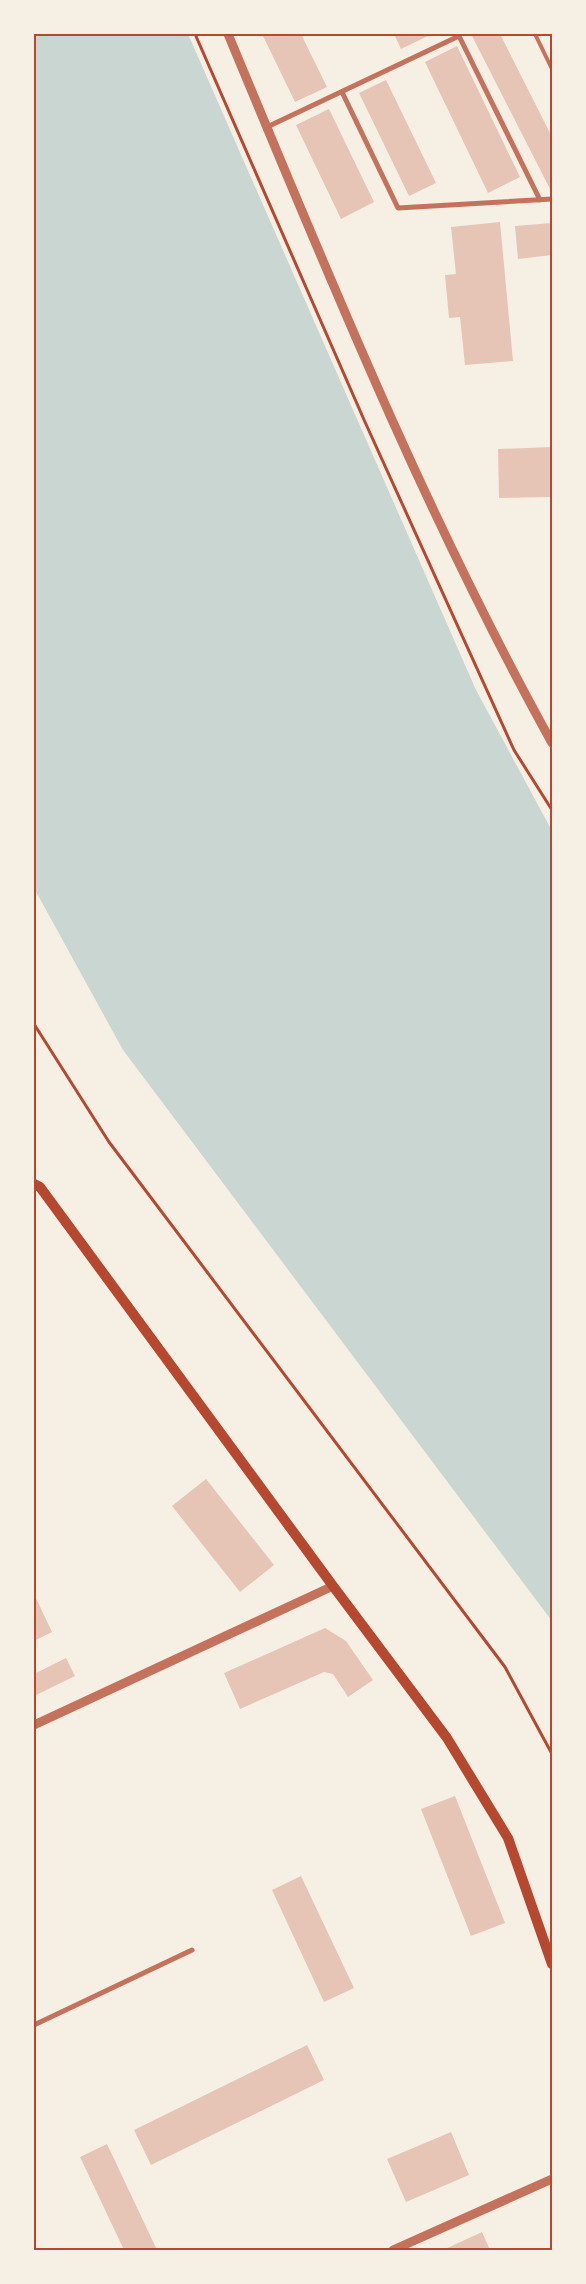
<svg xmlns="http://www.w3.org/2000/svg" width="586" height="2284" font-family="'Golos Text',sans-serif">
	<style>
		.water { fill: #c9d6d2 }
		.building { fill: #e6c5b7 }
		.lines { fill: none; stroke-linecap: round; stroke-linejoin: round }
		.path { stroke: #b5482f; stroke-width: 3 }
		.service { stroke: #c5725c; stroke-width: 4 }
		.minor { stroke: #c5725c; stroke-width: 5 }
		.tertiary { stroke: #c5725c; stroke-width: 9 }
		.secondary { stroke: #b5482f; stroke-width: 10 }
		.neatline { fill: none; stroke: #b5482f; stroke-width: 2 }
	</style>
	<rect width="100%" height="100%" fill="#f6efe4"/>
	<path class="water" d="M34,34H188L476,690L552,831V1621L123,1050L34,888Z"/>
	<path class="building" d="M262,34H301L327,87L295,102Z
		M394,34H427L428,36L401,49Z
		M471,34H500L552,137V188L550,189Z
		M457,46L520,177L488,193L425,62Z
		M386,80L436,183L409,196L359,93Z
		M329,109L374,202L341,219L296,125Z
		M500,222L513,361L465,365L460,317L449,318L445,275L456,274L451,227Z
		M552,223V255L518,259L515,226Z
		M552,447V497L499,498L498,449Z
		M206,1479L274,1565L240,1592L172,1506Z
		M34,1594L52,1632L34,1641Z
		M325,1628L346,1641L373,1680L348,1697L333,1674L324,1672L240,1709L224,1673Z
		M66,1658L75,1676L34,1696V1674Z
		M455,1796L505,1923L471,1936L421,1809Z
		M301,1876L354,1988L324,2002L272,1890Z
		M307,2045L324,2080L151,2165L134,2130Z
		M451,2132L469,2175L406,2202L387,2159Z
		M107,2144L157,2250H124L80,2157Z
		M482,2232L490,2250H443Z"/>
	<g class="lines">
		<path class="path" d="M195,34L365,422L514,750L552,810
			M34,1024L109,1142L505,1667L552,1754"/>
		<path class="service" d="M535,34L552,69"/>
		<path class="minor" d="M458,34L540,200
			M342,92L398,208L552,199
			M267,127L459,36
			M34,2025L192,1950"/>
		<path class="tertiary" d="M228,34C328,274 426,516 552,743
			M34,1725L333,1586
			M393,2250L552,2179"/>
		<path class="secondary" d="M34,1184L40,1187L333,1586L447,1738L508,1838L552,1964"/>
	</g>
	<rect width="586" height="2284" fill="none" stroke="#f6efe4" stroke-width="70"/>
	<rect x="35" y="35" width="516" height="2214" class="neatline"/>
</svg>
